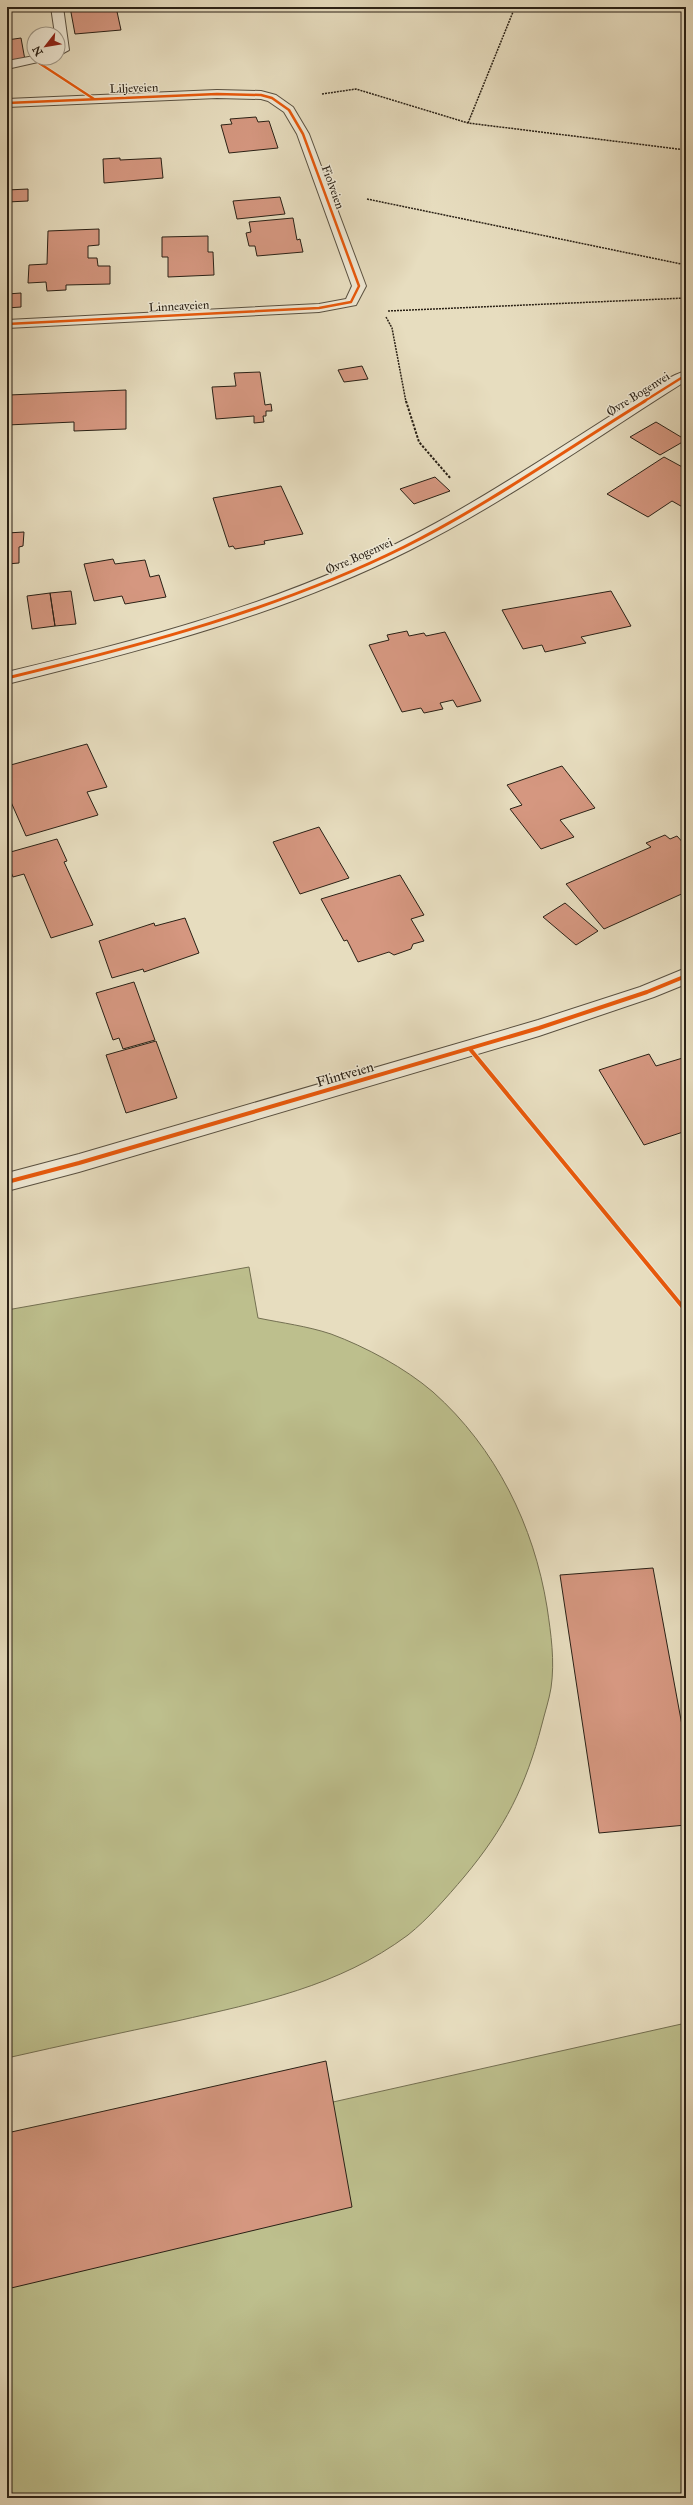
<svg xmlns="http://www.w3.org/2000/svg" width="693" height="2505" font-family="'IM FELL Great Primer',serif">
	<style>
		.green { fill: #bdbf8d; stroke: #747052 }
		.building { fill: #d59780; stroke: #2a2116 }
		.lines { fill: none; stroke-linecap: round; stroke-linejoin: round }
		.street-casing { stroke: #595040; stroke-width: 2 }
		.path-far1 { stroke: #2a2116; stroke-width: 1.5; stroke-dasharray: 2 1; stroke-linecap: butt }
		.path { stroke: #2a2116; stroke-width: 2; stroke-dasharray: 2.5 1.5; stroke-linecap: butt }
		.street { fill: #efe9d5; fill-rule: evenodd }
		.cycleway-far2-casing { stroke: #efe9d5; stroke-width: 4 }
		.cycleway-far1-casing { stroke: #efe9d5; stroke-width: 5 }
		.cycleway-casing { stroke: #efe9d5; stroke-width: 6 }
		.cycleway-far2 { stroke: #e8590c; stroke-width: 2.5 }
		.cycleway-far1 { stroke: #e8590c; stroke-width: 3 }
		.cycleway { stroke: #e8590c; stroke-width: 4 }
		.labels { text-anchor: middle; stroke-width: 3; stroke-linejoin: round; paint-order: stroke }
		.far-street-label { font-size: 12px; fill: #2a2116; stroke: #efe9d5 }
		.street-label { font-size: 14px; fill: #2a2116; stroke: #efe9d5 }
	</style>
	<rect width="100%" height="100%" fill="#e7ddbf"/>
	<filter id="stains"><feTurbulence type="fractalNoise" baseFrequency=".005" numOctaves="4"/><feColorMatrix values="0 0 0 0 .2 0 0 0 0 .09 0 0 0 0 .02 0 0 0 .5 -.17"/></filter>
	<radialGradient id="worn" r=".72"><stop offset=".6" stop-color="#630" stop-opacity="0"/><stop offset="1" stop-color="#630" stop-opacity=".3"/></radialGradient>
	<path class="green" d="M249,1267L258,1318C282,1323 307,1326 331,1334C366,1347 405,1368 433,1392C496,1448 534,1526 547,1607C551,1634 555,1661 551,1688C549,1700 545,1712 542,1724C526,1786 505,1828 464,1877C447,1897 428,1919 408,1935C338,1987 260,2002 177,2021C120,2033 64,2045 7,2058V1310Z
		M686,2023V2498H7V2175Z"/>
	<path class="building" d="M70,7H116L121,30L75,34Z
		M21,38L25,60L7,61V40Z
		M256,117L258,122L269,121L278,148L229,153L221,125L232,124L230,119Z
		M120,158V160L161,158L163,178L104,183L103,159Z
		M28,189V201L7,202V190Z
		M280,197L285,214L237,219L233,201Z
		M293,218L297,240L300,239L303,252L257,256L255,246H249L246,233L251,232L249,222Z
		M99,229V245L88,246V258H97L98,266H110V284L66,285V290L47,291L46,282L28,283L29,265L47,264L48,231Z
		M208,236V252H213L214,275L168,277V257H162V237Z
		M21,293V307L7,308V294Z
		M362,366L368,379L344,382L338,370Z
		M260,372L265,405L271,404L272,411H266V416H263L264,422L254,423V416L216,419L212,387L236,386L234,373Z
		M126,390V429L74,431V422L7,425L9,395Z
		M656,422L686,440L660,455L630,437Z
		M664,457L686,469V509L672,501L648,517L607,494Z
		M435,477L450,491L414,504L400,489Z
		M281,486L303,534L264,541L265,544L235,549L233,546L229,547L213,498Z
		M24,532L23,546L19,547V563L7,564V533Z
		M113,559L115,564L145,560L150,577L159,575L166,597L125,604L122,596L94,601L84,564Z
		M71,591L76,624L55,626L50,593Z
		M611,591L631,626L581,637L586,643L545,652L542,645L523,649L502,610Z
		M50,593L55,626L32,629L27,596Z
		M407,631L409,636L424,633L426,636L445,632L481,701L457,707L453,700L440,703L443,709L424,713L421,708L402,712L369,645L389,640L387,635Z
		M87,744L107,787L87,792L98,815L26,836L7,793V766Z
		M562,766L595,808L560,820L574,837L541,849L510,809L522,805L507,785Z
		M319,827L349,878L300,894L273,842Z
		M665,835L670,839L677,836L686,846V892L604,929L566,884L651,847L646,843Z
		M57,839L67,861L64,862L93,925L51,938L24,874L13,877L7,862V853Z
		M400,875L424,915L411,919L424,941L413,944L411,949L394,955L389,952L358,962L347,940L344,941L321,899Z
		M565,903L598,931L576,945L543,917Z
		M185,918L199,953L144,972L143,969L112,978L99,941L154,923L155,926Z
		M134,982L155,1040L123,1049L119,1038L113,1040L96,993Z
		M156,1041L177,1098L126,1113L106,1055Z
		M649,1054L656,1066L686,1057V1131L644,1145L599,1070Z
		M653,1568L686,1747V1825L599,1833L560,1575Z
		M326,2061L352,2207L7,2289V2133Z"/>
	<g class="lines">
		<defs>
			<path id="street" d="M7,7H25L23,9L7,11Z
				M51,7H63L69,50L58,56V34H55Z
				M34,56V58H49L47,60L7,69V61Z
				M217,90L261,91L276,95L293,107L309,134L366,286L356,305L319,312L7,328V320L319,304L346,299L352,286L297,134L284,112L268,101L261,99L217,98L7,107V99Z
				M686,371V381C595,438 506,502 410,550C283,614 145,650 7,684V672C154,637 302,597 436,523C498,489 558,449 618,411C636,400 668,375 686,371Z
				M686,968V984L654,997L539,1036L79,1172L7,1191V1173L79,1154L538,1020L640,987Z"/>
		</defs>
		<use href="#street" class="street-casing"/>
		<path class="path-far1" d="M322,94L356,89L468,123L686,150
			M468,123L515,7
			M367,199L686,265
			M388,311L686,298
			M386,317L392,328L406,402"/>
		<path class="path" d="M406,401L419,442L451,479"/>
		<use href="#street" class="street"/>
		<defs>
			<path id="cycleway-far2" d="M39,63L94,99
				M7,103L217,94L261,95L272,98L289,110L303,134L359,286L351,302L319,308L7,324
				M643,402L686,375"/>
			<path id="cycleway-far1" d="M7,678C143,645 279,609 404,547C488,505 565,450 645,401"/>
			<path id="cycleway" d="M470,1049L686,1311
				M7,1182L79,1163L539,1028L647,992L686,976"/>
		</defs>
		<use href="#cycleway-far2" class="cycleway-far2-casing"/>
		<use href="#cycleway-far1" class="cycleway-far1-casing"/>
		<use href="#cycleway" class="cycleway-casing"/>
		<use href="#cycleway-far2" class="cycleway-far2"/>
		<use href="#cycleway-far1" class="cycleway-far1"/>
		<use href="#cycleway" class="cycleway"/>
	</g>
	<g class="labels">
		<g class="far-street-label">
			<text transform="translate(134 88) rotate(-2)" y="4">Liljeveien</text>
			<text transform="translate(333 187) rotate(70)" y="4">Fiolveien</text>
			<text transform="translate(179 306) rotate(-3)" y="4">Linneaveien</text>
			<text transform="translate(638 394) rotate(-32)" y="4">Øvre Bogenvei</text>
			<text transform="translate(359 556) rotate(-24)" y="4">Øvre Bogenvei</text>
		</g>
		<g class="street-label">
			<text transform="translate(345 1074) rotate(-16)" y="5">Flintveien</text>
		</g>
	</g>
	<rect width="693" height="2505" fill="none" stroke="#e7ddbf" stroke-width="24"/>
	<rect x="8" y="8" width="677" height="2489" fill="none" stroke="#2a2116" stroke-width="2"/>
	<rect x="12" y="12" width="669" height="2481" fill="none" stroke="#2a2116"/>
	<g transform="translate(46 46) rotate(239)"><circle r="19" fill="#efe9d5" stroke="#a09989"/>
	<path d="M0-3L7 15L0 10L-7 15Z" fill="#8f2418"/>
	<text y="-6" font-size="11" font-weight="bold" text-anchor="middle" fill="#2a2116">N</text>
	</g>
	<rect width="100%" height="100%" filter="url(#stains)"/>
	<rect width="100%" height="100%" fill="url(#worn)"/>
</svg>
